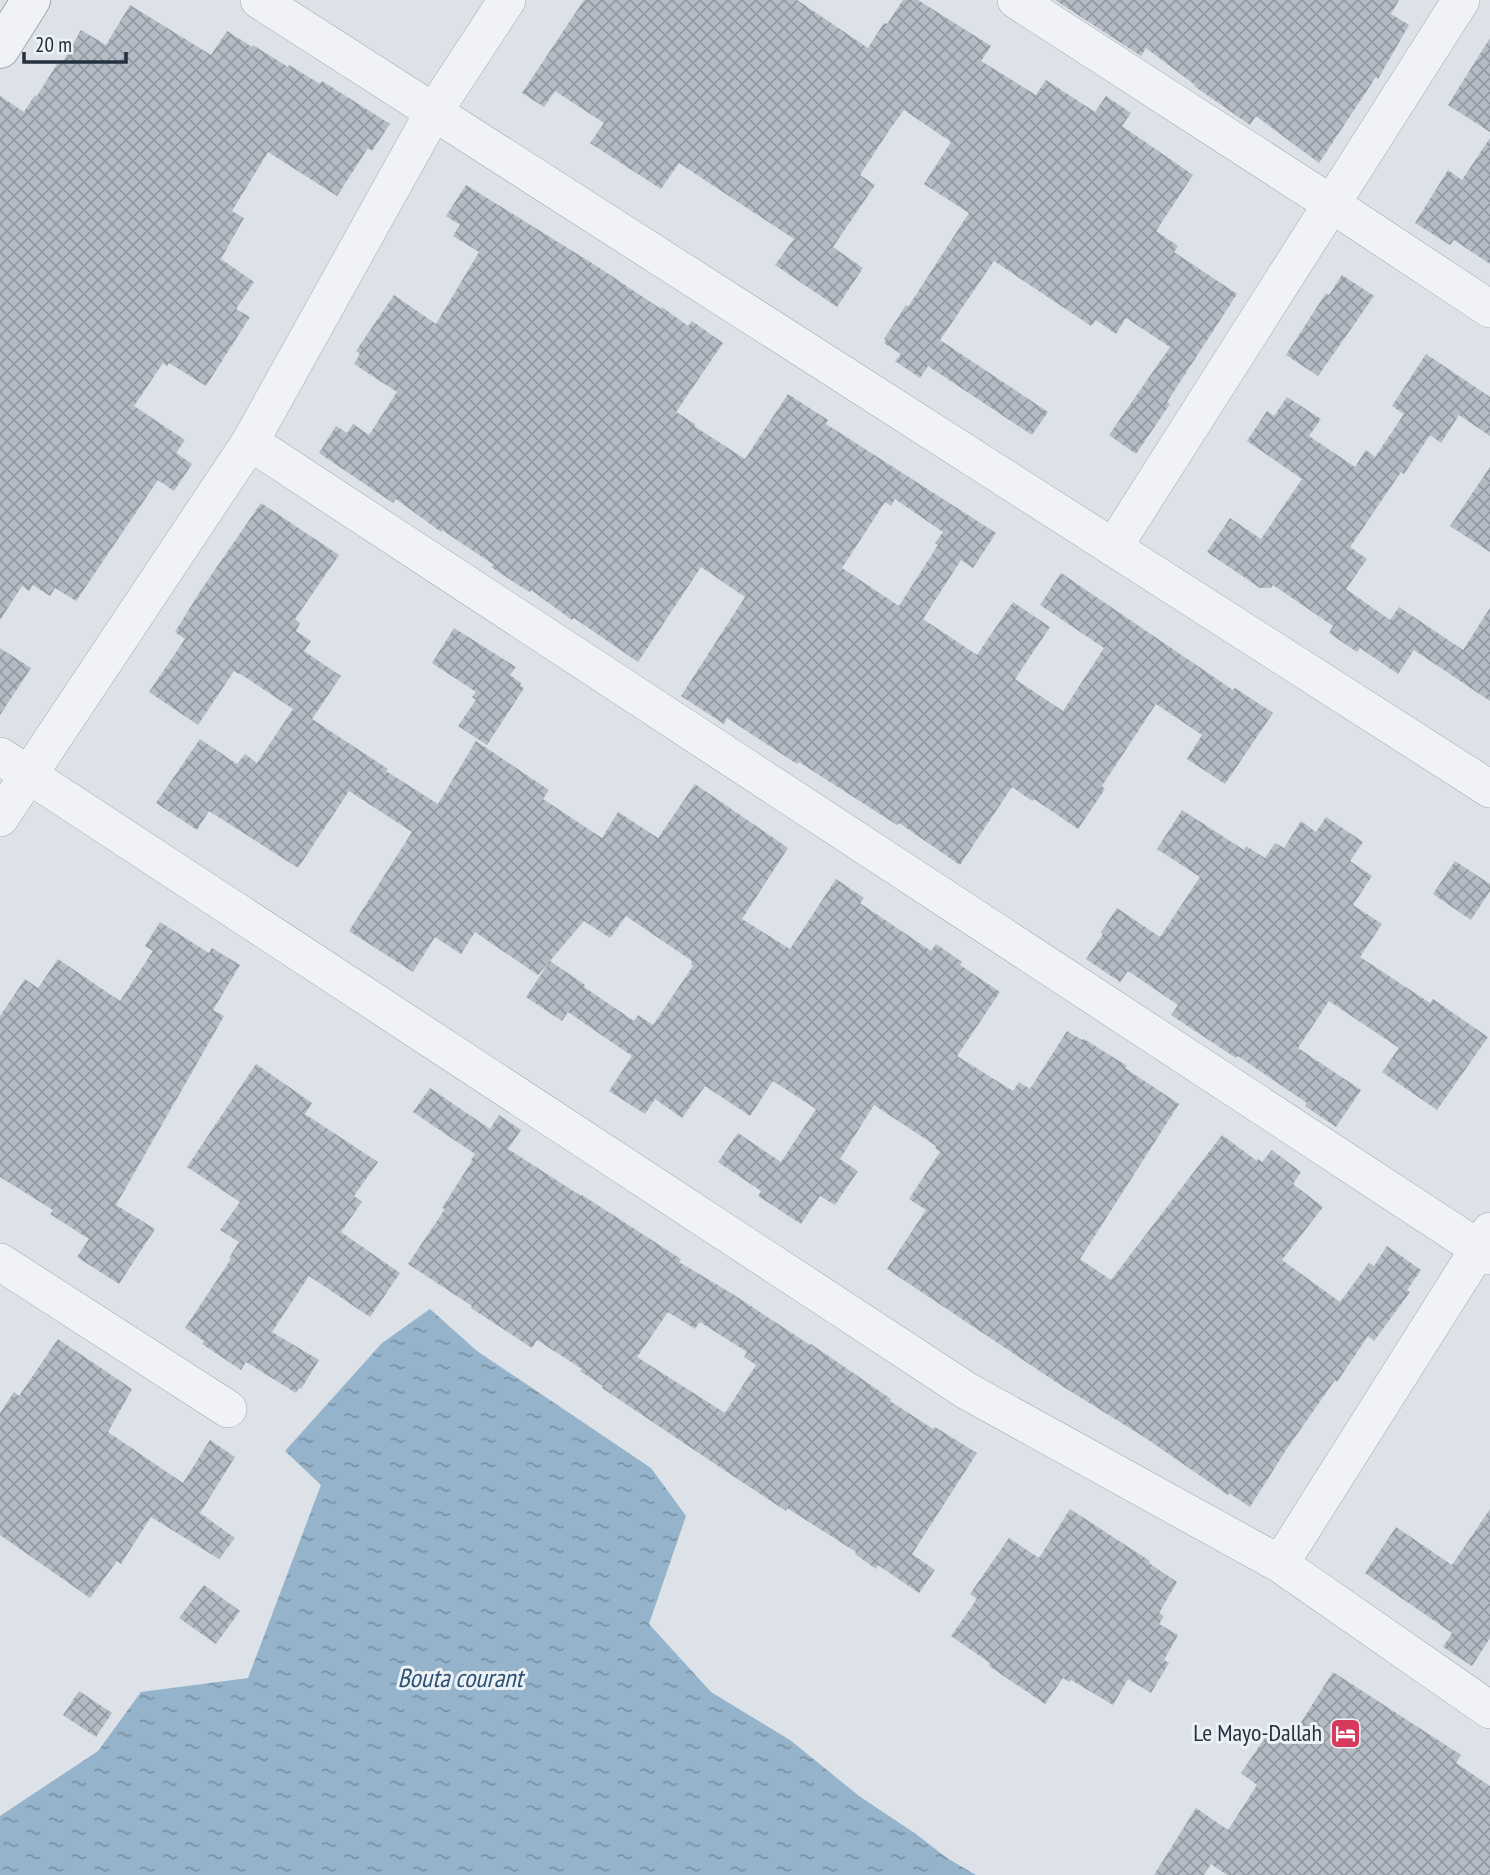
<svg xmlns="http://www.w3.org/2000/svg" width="1490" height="1875" font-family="'PT Sans Narrow',sans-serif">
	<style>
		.water { fill: url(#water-ripples) }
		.building { fill: url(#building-cross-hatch); fill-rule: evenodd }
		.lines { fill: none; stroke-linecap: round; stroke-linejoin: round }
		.minor-casing { stroke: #a2a9b2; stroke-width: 38 }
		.tertiary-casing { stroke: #a2a9b2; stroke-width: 40 }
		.minor { stroke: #f0f2f6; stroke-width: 37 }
		.tertiary { stroke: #f0f2f6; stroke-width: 38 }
		.labels { text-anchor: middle; stroke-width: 6; stroke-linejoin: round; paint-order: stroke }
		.poi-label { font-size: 24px; fill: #25313f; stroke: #ecf1f5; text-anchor: end }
		.water-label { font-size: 26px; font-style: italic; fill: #2d5275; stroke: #ecf1f5 }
	</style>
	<defs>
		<pattern id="water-ripples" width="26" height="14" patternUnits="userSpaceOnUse" patternTransform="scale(1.75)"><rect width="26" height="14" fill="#95b3ca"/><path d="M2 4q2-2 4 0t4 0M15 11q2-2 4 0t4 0" fill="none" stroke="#7992a5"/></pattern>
		<pattern id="building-cross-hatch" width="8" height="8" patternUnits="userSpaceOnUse" patternTransform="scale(1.75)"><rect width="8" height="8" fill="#b4bbc5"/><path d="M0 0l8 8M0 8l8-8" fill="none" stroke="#9299a1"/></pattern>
	</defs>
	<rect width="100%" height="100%" fill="#dde2e8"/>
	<path class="water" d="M430,1309L477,1351L651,1468L686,1516L649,1624L711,1692L790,1740L859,1796L916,1834L947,1858L976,1875H0V1816L98,1751L141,1692L248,1678L321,1485L285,1451L382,1343Z"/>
	<path class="building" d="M584,0H797L868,48L884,23L887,24L903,0H918L991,46L981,61L1036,95L1046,80L1095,112L1106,96L1131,113L1122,126L1193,175L1156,231L1178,246L1174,252L1237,294L1167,402L1170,404L1136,454L1109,435L1170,347L1126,318L1116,334L1096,320L1091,326L994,261L940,340L1048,412L1032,435L928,366L920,378L895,361L901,354L884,343L886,340L884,339L906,305L908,307L969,213L924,184L951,142L904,110L888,132L860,175L875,185L833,247L863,268L837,307L775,265L794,239L679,163L661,189L590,143L604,123L555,91L544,107L522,93Z
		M1055,0H1399L1391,14L1409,25L1378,79L1376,77L1319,163L1256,116L1250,125L1194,86L1195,85L1146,48L1141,56Z
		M130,5L211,55L227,31L252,47L253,45L288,67L289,65L320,84L322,81L390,124L372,151L368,148L337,196L268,152L232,211L244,218L221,259L254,282L236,309L250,317L206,386L169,363L167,366L163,363L134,406L185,440L176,453L192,464L174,491L158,480L76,601L55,588L50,596L33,585L29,591L22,586L0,620V96L24,112L35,95L37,96L59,61L62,63L81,30L106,45Z
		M1490,38V132L1448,105Z
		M1490,138V264L1454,240L1450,245L1415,223L1448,170L1462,180Z
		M466,185L595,265L661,309L662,307L688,326L692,321L723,343L676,412L695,424L694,426L745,459L788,394L828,420L826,424L996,533L973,568L961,560L923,619L977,655L1013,602L1050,627L1015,679L1063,711L1104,648L1040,605L1061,573L1233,690L1235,688L1273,713L1225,784L1187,759L1202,735L1156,704L1102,786L1105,789L1078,829L1034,799L1032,801L1012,787L960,865L899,823L897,825L799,762L797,764L727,718L724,724L681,696L745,597L701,567L638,662L574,618L572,620L531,590L530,592L523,588L491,567L494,565L442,530L441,532L396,499L393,503L319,453L336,426L347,433L353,424L369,435L397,392L354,364L360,354L356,351L394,295L436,324L479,252L453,236L460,225L446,216ZM895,499L943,532L935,543L938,545L899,606L842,568L885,502L891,506Z
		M1342,275L1374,296L1318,376L1286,355L1326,293L1329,295Z
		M1426,354L1490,397V436L1459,415L1441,443L1430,435L1404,474L1401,472L1350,547L1367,559L1346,589L1390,620L1399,607L1463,650L1490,608V701L1414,650L1398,674L1360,648L1357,652L1329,633L1333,626L1273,585L1271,588H1260L1207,552L1230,518L1261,539L1302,479L1247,441L1267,411L1274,416L1287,397L1321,419L1309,436L1355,467L1366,450L1375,457L1404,414L1392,406Z
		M1490,467V552L1450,526Z
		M261,503L339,555L295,619L300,623L296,631L311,641L304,651L341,676L312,719L388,769L386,771L438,804L476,741L549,790L543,799L602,838L618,812L658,838L695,784L788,848L742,919L790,949L836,879L864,898L860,903L931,951L936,944L962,962L960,965L1000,992L957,1056L1013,1091L1019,1082L1030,1089L1067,1031L1082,1040L1084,1039L1127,1066L1125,1068L1179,1104L1080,1259L1111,1280L1222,1135L1257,1161L1258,1159L1262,1162L1272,1150L1301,1172L1293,1184L1323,1207L1282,1260L1340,1302L1369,1263L1374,1266L1387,1246L1421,1270L1407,1290L1410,1292L1374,1341L1368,1336L1337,1382L1335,1380L1286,1450L1250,1507L1229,1493L1228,1495L1144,1437L1062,1386L887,1269L926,1210L909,1199L940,1152L935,1148L936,1146L874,1105L840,1159L858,1171L835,1205L820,1196L801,1224L758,1196L761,1191L718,1162L738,1133L781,1162L816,1109L773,1081L750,1116L705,1086L682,1118L655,1099L645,1114L609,1091L632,1056L568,1012L562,1021L526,997L550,961L585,985L584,987L634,1021L638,1015L653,1025L693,966L691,964L692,961L626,916L610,938L584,921L538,975L475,932L461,954L435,937L413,972L349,931L412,832L349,791L298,868L209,811L197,830L156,803L200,739L237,764L245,754L257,763L293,709L239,673V674L234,671L198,725L149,692L185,639L175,632L201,590Z
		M454,628L516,667L510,675L521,683L520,685L524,688L487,745L458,726L476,700L472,697L476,692L432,663Z
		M0,648L31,668L0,715Z
		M1182,810L1244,850L1246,846L1265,858L1275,843L1284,848L1301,821L1316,832L1326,817L1363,842L1350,861L1372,876L1353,905L1382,924L1360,957L1430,1003L1433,999L1488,1037L1437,1110L1382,1072L1399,1048L1329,1001L1298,1048L1361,1090L1336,1127L1305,1106L1307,1103L1238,1056L1236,1058L1171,1015L1178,1005L1128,971L1120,982L1086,959L1103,934L1101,932L1117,908L1160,937L1200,877L1157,849Z
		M1455,861L1490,884V891L1471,920L1433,894Z
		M160,922L209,953L212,948L240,965L213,1010L224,1016L116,1205L155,1229L119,1284L77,1257L89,1239L50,1214L53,1210L0,1177V1016L25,979L38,988L58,959L120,1001L153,951L145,946Z
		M256,1064L312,1103L305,1114L378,1162L354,1196L362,1202L341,1232L400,1273L370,1317L309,1276L272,1332L319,1360L301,1389L299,1388L296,1393L246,1362L241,1370L202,1344L204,1341L185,1328L231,1259L229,1258L239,1242L220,1230L240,1202L187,1167Z
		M430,1088L490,1129L499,1115L521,1130L508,1149L581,1196L582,1195L681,1259L679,1262L731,1293L810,1345L811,1344L878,1390L891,1399L890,1401L933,1429L935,1427L977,1453L912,1554L935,1570L919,1593L878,1565L876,1569L855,1554L856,1552L787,1508L786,1511L724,1470L602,1388L603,1386L580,1371L582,1369L537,1340L532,1348L471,1308L472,1306L408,1264L445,1209L442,1208L472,1161L471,1160L475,1154L413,1112ZM668,1312L695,1329L700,1322L747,1352L744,1357L756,1365L725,1413L637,1357Z
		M58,1339L132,1389L108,1432L183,1483L210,1440L235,1457L200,1513L235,1538L219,1559L151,1517L121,1564L117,1561L90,1598L0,1535V1413L14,1392L19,1396Z
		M1070,1509L1150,1561L1149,1563L1177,1582L1159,1613L1164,1616L1159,1624L1178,1635L1164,1660L1169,1663L1151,1693L1128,1679L1113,1705L1071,1680L1069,1682L1063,1678L1045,1704L989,1666L990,1663L951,1636L977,1599L970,1594L1009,1538L1039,1558Z
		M1490,1509V1638L1472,1666L1443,1647L1452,1633L1365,1573L1396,1527L1452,1565Z
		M204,1585L240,1611L216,1644L179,1618Z
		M1333,1672L1461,1755L1456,1763L1490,1786V1875H1227L1211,1864L1204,1875H1154L1196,1808L1228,1830L1257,1785L1241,1773L1273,1726L1291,1738Z
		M79,1691L112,1713L96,1737L63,1715Z"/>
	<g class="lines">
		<defs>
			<path id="minor" d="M259,0L1490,789
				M1016,0L1330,203L1490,309
				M250,442L1490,1256
				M1113,548L1461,0
				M0,756L967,1391L1280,1564L1490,1710
				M0,818L250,442L433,113L507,0
				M0,1262L228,1409
				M1280,1564L1490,1231"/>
			<path id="tertiary" d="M0,49L31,0"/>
		</defs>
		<use href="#minor" class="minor-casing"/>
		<use href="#tertiary" class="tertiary-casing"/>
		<use href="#minor" class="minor"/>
		<use href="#tertiary" class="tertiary"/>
	</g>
	<defs>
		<symbol id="hotel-square" viewBox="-11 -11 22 22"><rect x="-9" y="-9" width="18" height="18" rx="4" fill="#d6395b" stroke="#ecf1f5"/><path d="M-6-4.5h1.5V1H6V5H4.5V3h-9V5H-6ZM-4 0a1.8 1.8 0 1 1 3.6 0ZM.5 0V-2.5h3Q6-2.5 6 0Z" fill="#fff"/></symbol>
	</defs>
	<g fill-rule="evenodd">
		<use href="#hotel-square" x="1328" y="1716" width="35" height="35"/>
	</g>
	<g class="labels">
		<g class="poi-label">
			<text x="1322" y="1741">Le Mayo-Dallah</text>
		</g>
		<g class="water-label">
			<text x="460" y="1687">Bouta courant</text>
		</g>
	</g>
	<path d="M24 52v10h102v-10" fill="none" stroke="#25313f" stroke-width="3.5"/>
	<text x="35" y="52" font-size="21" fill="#25313f" stroke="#ecf1f5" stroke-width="5" paint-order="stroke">20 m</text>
</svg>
